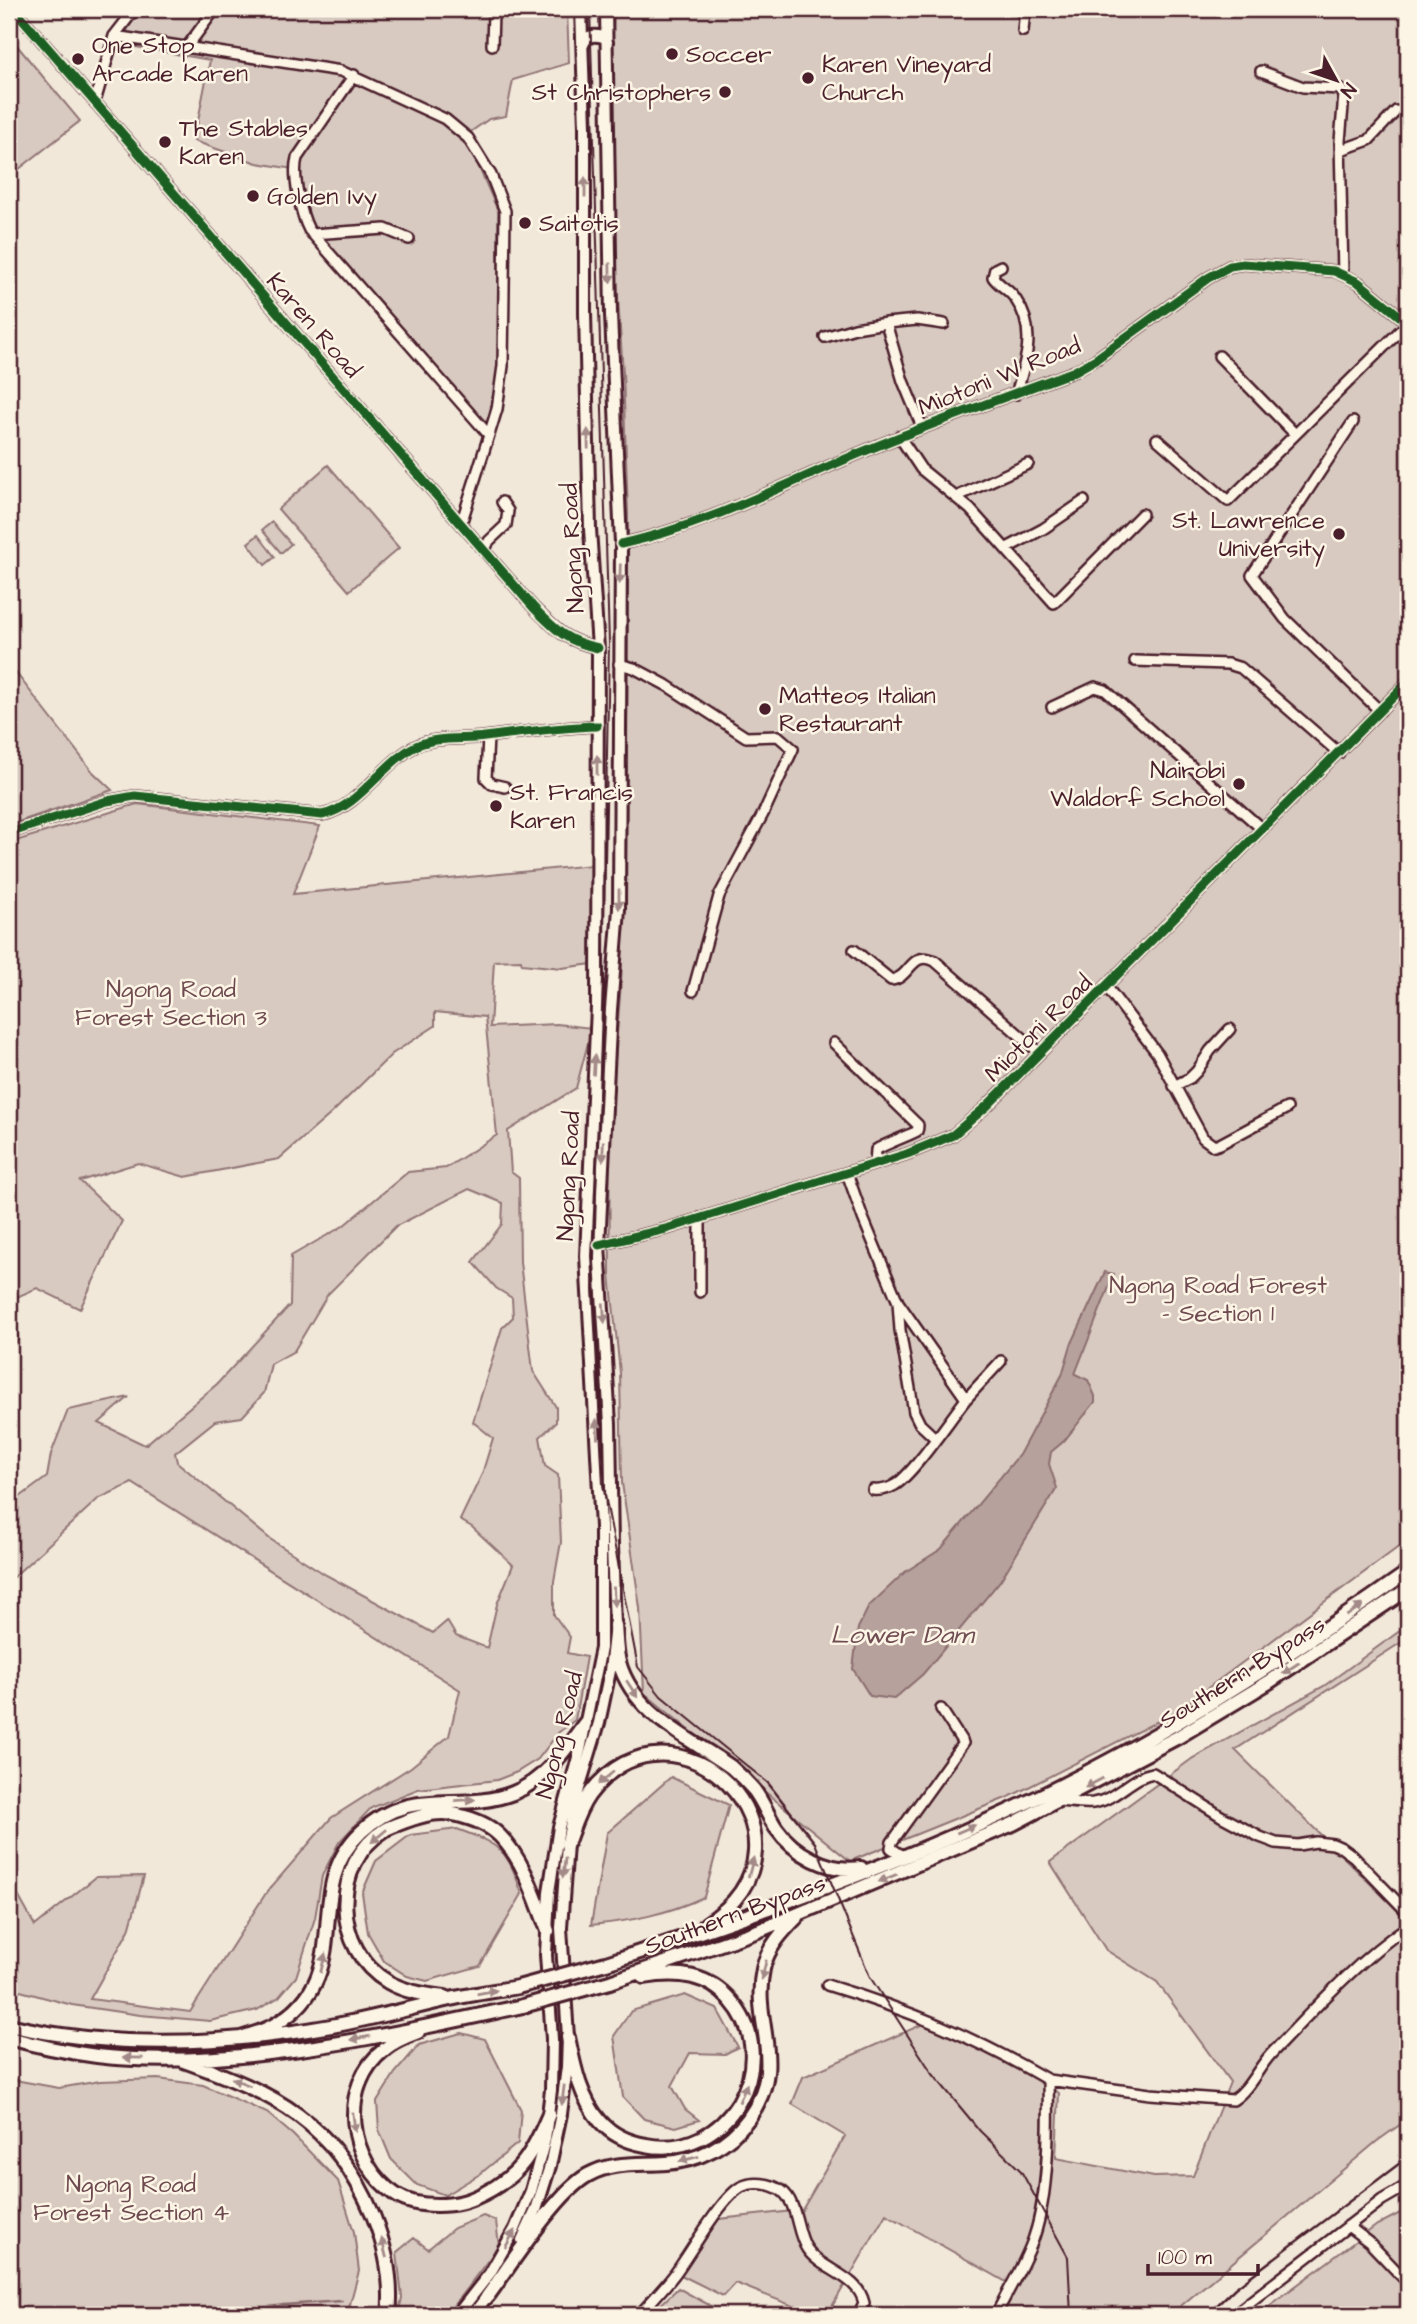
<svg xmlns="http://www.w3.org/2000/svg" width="1417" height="2324" font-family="'Architects Daughter',sans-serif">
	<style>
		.green { fill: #d8cac0; stroke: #917476; stroke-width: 2; fill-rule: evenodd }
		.water { fill: #b6a19c; stroke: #8b6d6f; stroke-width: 2 }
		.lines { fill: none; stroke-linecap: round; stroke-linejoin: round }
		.stream { stroke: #8b6d6f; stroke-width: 2.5 }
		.minor-casing { stroke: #4a1f2b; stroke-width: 14 }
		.major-casing { stroke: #4a1f2b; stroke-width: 16 }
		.highway-casing { stroke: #4a1f2b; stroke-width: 18 }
		.minor { stroke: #fcf5e5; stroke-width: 9 }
		.major { stroke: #fcf5e5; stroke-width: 10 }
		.highway { stroke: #fcf5e5; stroke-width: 12 }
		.tram { stroke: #4a1f2b; stroke-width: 2 }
		.rail { stroke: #4a1f2b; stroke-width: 2.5 }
		.highway-bridge-casing { stroke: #4a1f2b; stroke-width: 18; stroke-linecap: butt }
		.highway-bridge { stroke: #fcf5e5; stroke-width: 12 }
		.cycleway-casing { stroke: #fcf5e5; stroke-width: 13 }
		.cycleway { stroke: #1b5e20; stroke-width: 9 }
		.oneway { fill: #a38a88 }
		.poi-dot { fill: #4a1f2b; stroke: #fcf5e5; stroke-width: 2.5 }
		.labels { text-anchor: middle; stroke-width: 5; stroke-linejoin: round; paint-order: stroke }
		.poi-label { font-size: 24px; fill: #4a1f2b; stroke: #fcf5e5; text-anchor: start }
		.street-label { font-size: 24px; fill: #4a1f2b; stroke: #fcf5e5 }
		.park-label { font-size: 24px; fill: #6e4a50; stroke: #fcf5e5 }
		.water-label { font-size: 26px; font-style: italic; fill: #704c53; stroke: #fcf5e5 }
	</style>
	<rect width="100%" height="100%" fill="#f1e8da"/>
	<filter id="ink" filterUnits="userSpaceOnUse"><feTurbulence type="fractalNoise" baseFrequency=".0143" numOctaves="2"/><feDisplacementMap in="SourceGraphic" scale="14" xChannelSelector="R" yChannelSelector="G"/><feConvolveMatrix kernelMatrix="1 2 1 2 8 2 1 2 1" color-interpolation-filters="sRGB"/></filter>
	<g filter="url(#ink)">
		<path class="green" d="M140,9H567L569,63L513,80L506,116L489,119L469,133L473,154L498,211V370L487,426L309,223L300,170L257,163L194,141L210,60L119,44Z
			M614,9H1408V1540L1174,1713L1011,1796L850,1861L644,1693L640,1608L622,1483L620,1373L610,1274L609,1134L621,983L626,871L628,631V514L623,373L616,269L611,88Z
			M9,36L80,121L9,177Z
			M328,465L399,548L349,591L278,509Z
			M272,522L291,544L281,553L262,530Z
			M258,535L275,557L265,565L248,543Z
			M9,664L93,772L112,790L9,825Z
			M137,804L320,826L293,894L592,865V964L562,968L522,964L521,960L494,961L490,1027L557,1024L592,1028L576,1088L508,1131L511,1172L519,1178L520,1262L533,1371L556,1407V1422L540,1437L545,1466L558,1475L561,1542L554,1581V1615L570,1637L567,1653L586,1657L575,1720L559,1732L538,1759L517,1772L497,1780L418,1789L371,1808L339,1842L322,1876L315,1918L296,1977L279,1997L257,2010L210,2021L140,2015L72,2005L9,1988V1879L35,1926L96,1877L144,1876L129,1930L90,1999L190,2012L266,1893L331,1818L411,1767L449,1736L460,1690L132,1483L98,1499L9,1581V1505L47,1477L51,1454L68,1410L129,1397L99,1423L145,1445L217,1384L290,1305L291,1256L343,1226L408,1172L446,1168L497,1135L485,1017L435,1012V1026L392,1054L332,1113L279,1159L185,1177L138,1163L80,1181L122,1221L80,1309L37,1288L12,1299L18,1339L9,1354V843ZM469,1189L503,1203L502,1224L473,1262L496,1288L512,1298L513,1317L502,1328L473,1422L493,1438L482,1474L460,1520L472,1527L513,1565L497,1604L487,1648L456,1636L447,1621L433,1633L326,1575L270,1539L177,1462L175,1453L215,1421L242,1417L264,1393L271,1364L294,1351L328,1294L396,1226Z
			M1408,1625V1638L1235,1750L1408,1921V2119L1376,2142L1170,2315H1001L1015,2287L886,2214L827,2315H816L735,2283L723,2296L681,2275L719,2219L802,2210L845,2136L792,2104L803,2077L923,2024L994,2055L1059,2093L1056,2158L1154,2177L1193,2176L1230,2082L1157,1982L1106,1950L1050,1862L1193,1758L1324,1686Z
			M671,1777L729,1805L704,1897C667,1914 632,1921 591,1925L607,1833Z
			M457,1829C501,1845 507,1849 522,1894L480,1966L427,1981L407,1976L384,1961L368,1933L362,1893L376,1861L410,1835Z
			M685,1995L717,2009L738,2047L725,2054L690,2053L672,2086L685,2109L699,2120L676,2127L644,2119L623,2097L614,2036L631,2011Z
			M461,2033L485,2039L521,2110L518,2143L480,2174L445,2195L417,2185L391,2159L379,2130L377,2102L395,2073L419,2045Z
			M9,2079L59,2088L100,2081L158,2079L203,2085L267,2113L293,2135L338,2181L354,2232L359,2271L347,2315H9Z
			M1408,2209V2315H1257L1377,2225Z
			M483,2216L496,2221L499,2246L446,2315H398L402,2298L397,2252L414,2238L428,2249L454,2228Z
			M678,2288L711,2306L707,2315H650Z"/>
		<path class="water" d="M1105,1272L1114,1274L1075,1374L1088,1380L1095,1396V1402L1064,1441L1051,1452L1049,1464L1057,1488L1000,1581L923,1674L894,1699L870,1696L853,1669L858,1628L869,1606L905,1572L941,1549L1019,1455L1062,1375L1071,1345Z"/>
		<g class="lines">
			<path class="stream" d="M225,2315L283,2305L342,2301"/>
			<defs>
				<path id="minor" d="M14,9L534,608C557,631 566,641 598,648
					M471,9H488L493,13L492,45
					M1023,31L1025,9
					M114,36L341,71L445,119L468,138L491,175L505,211L503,366L497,409L489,435
					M187,47L215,9
					M1261,71L1303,87L1340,89L1344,95L1340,141L1343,274
					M354,75L297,158C292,175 301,215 309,230L489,435L461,524
					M95,102L114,36L135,9
					M1341,150L1369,140L1396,111
					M312,234L385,229L409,239
					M1001,266L995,269L993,277C999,286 1010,290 1016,300C1037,330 1026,361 1016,394
					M886,323L917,320L944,324
					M825,337L855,328L886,323L903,381L922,427
					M1219,356L1295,434
					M1353,422L1252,575L1285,619L1380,711
					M899,436L921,469L970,509L1054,603L1142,514
					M1157,439L1228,501L1408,323
					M956,497L1028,464
					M621,544C705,526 781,486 860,453C931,423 1003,398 1075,371L1096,359L1208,278L1230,266L1243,264L1334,271L1358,282L1408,323
					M1007,548L1043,529L1084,501
					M485,550L489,541L506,525L508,511L502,502
					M1135,661L1228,664L1241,668L1339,753
					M619,664L634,668L666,685L746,737L778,736L793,749L763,814L719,896L693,991
					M1052,707L1095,687L1105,690L1262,829
					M488,737L486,778L492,784L505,787
					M9,833L107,801L135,796L322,815C360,807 382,763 416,746C436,736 463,740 485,737C522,732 559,727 597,726
					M854,950L891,980C910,979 911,949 935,961L1040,1053
					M1106,986L1157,1053L1203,1138L1214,1146L1220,1144L1287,1108
					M834,1043L918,1125C918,1127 918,1129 917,1131C915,1133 882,1145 876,1150L875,1164
					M1174,1086L1190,1078L1197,1071L1210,1051L1230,1029
					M847,1173L863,1218L898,1302L966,1399L1001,1361
					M599,1245L666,1229L907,1154L953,1135L987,1106L1408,682
					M700,1292V1218
					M898,1302L900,1330L914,1412L920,1424L935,1438
					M873,1490C881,1491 888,1489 895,1485C914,1473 950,1419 966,1399
					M1059,1801C1070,1802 1082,1804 1093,1803C1116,1800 1131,1777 1153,1773L1221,1816L1260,1837L1276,1843L1298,1845L1316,1842L1333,1844L1342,1848L1353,1856L1408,1913
					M903,1856L891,1848L892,1842L963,1743L941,1709
					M827,1985C909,2010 974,2037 1048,2080C1049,2126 1049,2193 1034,2237C1026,2262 1008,2290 996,2315
					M1048,2080L1150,2094L1233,2100C1249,2090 1258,2068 1271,2054C1313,2010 1358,1960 1408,1926
					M1348,2226L1369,2242L1408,2283
					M639,2315C651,2302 663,2289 674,2275C690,2254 721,2198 741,2187C753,2181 771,2183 782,2191C798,2203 796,2233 807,2249C822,2271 858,2275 864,2303L858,2315
					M1233,2315L1382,2200L1408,2185"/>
				<path id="major" d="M583,45C587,34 594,35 604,37L607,42
					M522,2240L536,2210L550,2166L561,2114L567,2067L568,2037L561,1928L567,1844L574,1805L599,1723L610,1671L615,1625L612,1546L610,1424L599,1245L611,1009L619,909L621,544L611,315L606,9
					M457,2315L490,2273L515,2229L531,2191L545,2139L551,2090L552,2039L546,1955L549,1892L559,1827L580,1750L601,1648V1527L586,1256L597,1007L598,648L590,529L585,313V127L581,9
					M473,2315L490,2292"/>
				<path id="highway" d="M615,1625C616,1637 616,1651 619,1662C634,1715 690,1738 731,1767C739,1774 747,1782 754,1790C763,1802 768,1816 776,1828C794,1854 829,1873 861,1868
					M567,1844C573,1828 578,1810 589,1795C674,1679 837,1840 706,1924
					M606,1963C739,1920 871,1874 998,1816C1143,1750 1278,1664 1408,1572
					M610,1982L758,1931L1013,1824L1178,1737L1269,1682L1408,1589
					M445,1997C426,1995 405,1992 388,1982C333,1950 330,1863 386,1829C392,1826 399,1824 406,1821C423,1815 440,1810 458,1815C473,1819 488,1824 500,1836C524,1860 536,1900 548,1931
					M9,2025C115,2050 224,2045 331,2026C371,2019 410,2008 450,1999C472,1994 495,1991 518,1987
					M418,2032C407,2036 394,2041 385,2049C337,2086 348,2163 396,2195C408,2203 423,2205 437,2205C455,2205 467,2202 483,2194C521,2175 533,2152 549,2114
					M568,2037C574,2066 580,2098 600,2121C612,2135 628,2142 646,2145C726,2161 785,2063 731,2001C708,1974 678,1971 644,1977
					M9,2038C38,2046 67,2052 97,2056C231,2072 392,2034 523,2006
					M241,2038C252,2034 265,2031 276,2024C360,1973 299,1891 361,1832C412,1784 459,1814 513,1793C544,1781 566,1749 585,1723
					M184,2061C276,2094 333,2121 373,2215C386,2248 393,2280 389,2315
					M487,2297C510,2266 557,2192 588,2175C613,2161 639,2165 666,2163C699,2161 729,2145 748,2119C789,2063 751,2023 763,1969C767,1948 783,1931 798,1916"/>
			</defs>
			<use href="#minor" class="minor-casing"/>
			<use href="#major" class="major-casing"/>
			<use href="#highway" class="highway-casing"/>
			<use href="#minor" class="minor"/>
			<use href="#major" class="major"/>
			<use href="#highway" class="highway"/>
			<path class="tram" d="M590,9L609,643L603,976L593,1289L603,1485L638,1667L661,1696L768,1783
				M815,1843L870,1977L932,2073L980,2131L1021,2171L1068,2257L1071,2315"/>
			<path class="rail" d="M768,1783L815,1843
				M1207,2315L1235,2288L1408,2157"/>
			<defs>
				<path id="highway-bridge" d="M518,1987L606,1963
					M523,2006L610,1982"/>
			</defs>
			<use href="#highway-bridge" class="highway-bridge-casing"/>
			<use href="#highway-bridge" class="highway-bridge"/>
			<defs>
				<path id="cycleway" d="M14,9L534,608C557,631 566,641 598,648
					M621,544C705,526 781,486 860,453C931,423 1003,398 1075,371L1096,359L1208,278L1230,266L1243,264L1334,271L1358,282L1408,323
					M9,833L107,801L135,796L322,815C360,807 382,763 416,746C436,736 463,740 485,737C522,732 559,727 597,726
					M599,1245L666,1229L907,1154L953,1135L987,1106L1408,682"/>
			</defs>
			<use href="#cycleway" class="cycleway-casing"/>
			<use href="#cycleway" class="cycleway"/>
		</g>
		<defs><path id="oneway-solid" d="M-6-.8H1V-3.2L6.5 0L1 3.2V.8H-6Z" transform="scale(1.75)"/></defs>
		<g class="oneway">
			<use href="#oneway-solid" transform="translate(585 187) rotate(-90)"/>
			<use href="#oneway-solid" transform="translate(610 273) rotate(89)"/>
			<use href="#oneway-solid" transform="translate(588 439) rotate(-91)"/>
			<use href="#oneway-solid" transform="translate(620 574) rotate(92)"/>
			<use href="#oneway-solid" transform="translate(597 765) rotate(-90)"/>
			<use href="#oneway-solid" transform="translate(619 899) rotate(90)"/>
			<use href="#oneway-solid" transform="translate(594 1065) rotate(-87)"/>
			<use href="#oneway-solid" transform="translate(603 1151) rotate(92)"/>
			<use href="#oneway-solid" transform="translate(604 1313) rotate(86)"/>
			<use href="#oneway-solid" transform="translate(597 1429) rotate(-93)"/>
			<use href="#oneway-solid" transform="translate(614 1597) rotate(87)"/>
			<use href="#oneway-solid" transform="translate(1355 1610) rotate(-35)"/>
			<use href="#oneway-solid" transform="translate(1291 1668) rotate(147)"/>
			<use href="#oneway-solid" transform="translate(632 1689) rotate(57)"/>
			<use href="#oneway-solid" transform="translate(606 1778) rotate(140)"/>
			<use href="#oneway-solid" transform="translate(1094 1783) rotate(152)"/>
			<use href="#oneway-solid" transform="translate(465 1800) rotate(-3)"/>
			<use href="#oneway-solid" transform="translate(966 1829) rotate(-23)"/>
			<use href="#oneway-solid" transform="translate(379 1836) rotate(140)"/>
			<use href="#oneway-solid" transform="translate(751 1867) rotate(-75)"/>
			<use href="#oneway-solid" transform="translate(564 1868) rotate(96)"/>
			<use href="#oneway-solid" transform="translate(888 1878) rotate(158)"/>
			<use href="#oneway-solid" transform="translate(323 1963) rotate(-76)"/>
			<use href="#oneway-solid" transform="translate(764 1970) rotate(103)"/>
			<use href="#oneway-solid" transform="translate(487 1992) rotate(-10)"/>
			<use href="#oneway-solid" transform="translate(360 2038) rotate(170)"/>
			<use href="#oneway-solid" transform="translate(133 2058) rotate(-179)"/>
			<use href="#oneway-solid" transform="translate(241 2082) rotate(-158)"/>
			<use href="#oneway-solid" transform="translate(743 2093) rotate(-67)"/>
			<use href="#oneway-solid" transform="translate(563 2095) rotate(97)"/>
			<use href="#oneway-solid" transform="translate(354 2122) rotate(83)"/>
			<use href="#oneway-solid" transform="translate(689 2159) rotate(166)"/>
			<use href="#oneway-solid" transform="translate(510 2239) rotate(-62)"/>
			<use href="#oneway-solid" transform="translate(384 2248) rotate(-104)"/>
		</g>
	</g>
	<g class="poi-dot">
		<circle cx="672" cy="54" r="7"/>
		<circle cx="78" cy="59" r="7"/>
		<circle cx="808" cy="78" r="7"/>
		<circle cx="725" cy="92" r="7"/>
		<circle cx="165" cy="142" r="7"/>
		<circle cx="253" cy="196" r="7"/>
		<circle cx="525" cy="223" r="7"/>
		<circle cx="1339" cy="534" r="7"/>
		<circle cx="765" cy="709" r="7"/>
		<circle cx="1239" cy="784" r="7"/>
		<circle cx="496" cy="806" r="7"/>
	</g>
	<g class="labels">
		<g class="poi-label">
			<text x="92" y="53">One Stop<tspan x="92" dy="28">Arcade Karen</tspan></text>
			<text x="686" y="62">Soccer</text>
			<text x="822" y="72">Karen Vineyard<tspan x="822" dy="28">Church</tspan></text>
			<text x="711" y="100" text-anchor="end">St Christophers</text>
			<text x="179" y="136">The Stables<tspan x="179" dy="28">Karen</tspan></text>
			<text x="267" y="204">Golden Ivy</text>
			<text x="539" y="231">Saitotis</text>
			<text x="1325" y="528" text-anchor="end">St. Lawrence<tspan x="1325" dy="28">University</tspan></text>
			<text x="779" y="703">Matteos Italian<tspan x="779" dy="28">Restaurant</tspan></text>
			<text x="1225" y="778" text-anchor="end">Nairobi<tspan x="1225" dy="28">Waldorf School</tspan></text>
			<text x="510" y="800">St. Francis<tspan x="510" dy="28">Karen</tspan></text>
		</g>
		<g class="street-label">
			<text transform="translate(314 325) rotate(49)" y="8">Karen Road</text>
			<text transform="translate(999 376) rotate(-22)" y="8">Miotoni W Road</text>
			<text transform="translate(572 548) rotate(-93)" y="8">Ngong Road</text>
			<text transform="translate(1038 1028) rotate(-45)" y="8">Miotoni Road</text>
			<text transform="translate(568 1176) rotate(-87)" y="8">Ngong Road</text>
			<text transform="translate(1242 1672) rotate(-32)" y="8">Southern Bypass</text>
			<text transform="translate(559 1735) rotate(-76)" y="8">Ngong Road</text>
			<text transform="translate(735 1914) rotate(-20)" y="8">Southern Bypass</text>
		</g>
		<g class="park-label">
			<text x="171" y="997">Ngong Road<tspan x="171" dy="28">Forest Section 3</tspan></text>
			<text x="1218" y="1293">Ngong Road Forest<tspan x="1218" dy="28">- Section 1</tspan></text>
			<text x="131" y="2192">Ngong Road<tspan x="131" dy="28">Forest Section 4</tspan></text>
		</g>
		<g class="water-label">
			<text x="902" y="1643">Lower Dam</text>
		</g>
	</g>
	<rect width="1417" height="2324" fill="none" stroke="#fcf5e5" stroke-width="35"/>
	<rect x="18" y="18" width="1382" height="2289" fill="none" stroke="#4a1f2b" stroke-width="2.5" filter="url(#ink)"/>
	<g transform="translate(1336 80) rotate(130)" stroke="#fcf5e5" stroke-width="5" paint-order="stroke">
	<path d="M0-5L12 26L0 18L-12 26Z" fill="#4a1f2b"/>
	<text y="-10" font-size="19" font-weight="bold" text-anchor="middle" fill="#4a1f2b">N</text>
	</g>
	<path d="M1148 2264v10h110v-10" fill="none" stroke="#4a1f2b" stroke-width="3.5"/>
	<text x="1158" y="2264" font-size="21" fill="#4a1f2b" stroke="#fcf5e5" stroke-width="5" paint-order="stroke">100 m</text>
</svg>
